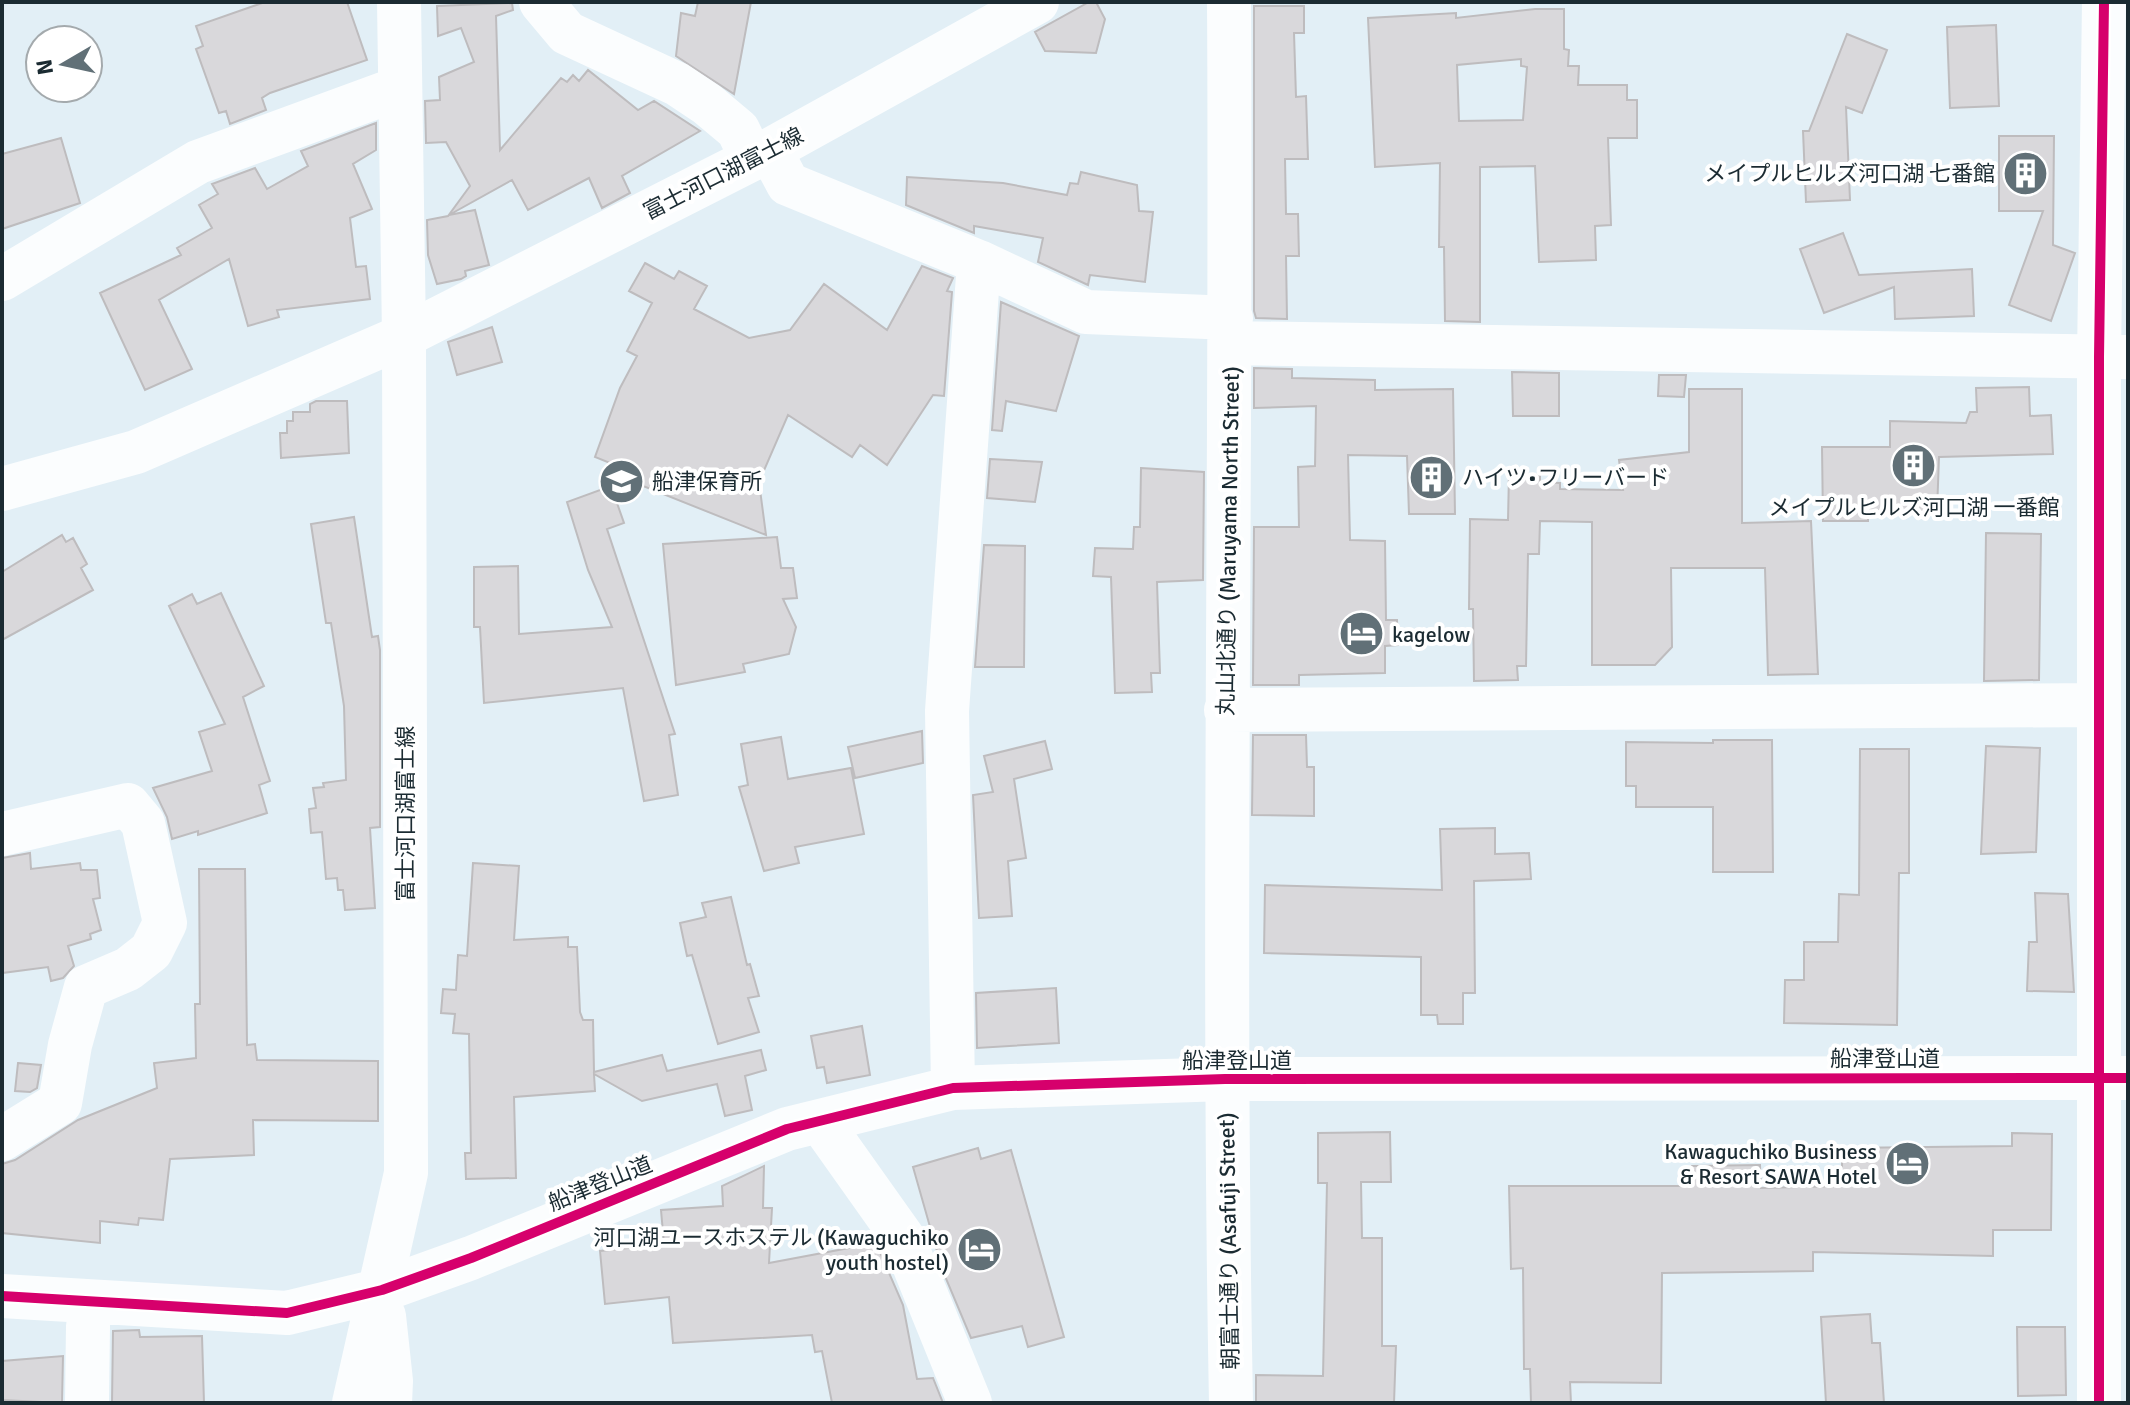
<svg xmlns="http://www.w3.org/2000/svg" width="2130" height="1405" font-family="Signika,'Noto Sans JP',sans-serif">
	<style>
		.building { fill: #d9d8db; stroke: #bebcbe; stroke-width: 2; fill-rule: evenodd }
		.lines { fill: none; stroke-linecap: round; stroke-linejoin: round }
		.minor { stroke: #fbfdfe; stroke-width: 44 }
		.major { stroke: #fbfdfe; stroke-width: 44 }
		.cycleway-casing { stroke: #fff; stroke-width: 15 }
		.cycleway { stroke: #d6006c; stroke-width: 10 }
		.labels { text-anchor: middle; stroke-width: 8; stroke-linejoin: round; paint-order: stroke }
		.street-label { font-size: 22px; fill: #1b2b32; stroke: #fff }
		.poi-label { font-size: 22px; fill: #1b2b32; stroke: #fff; text-anchor: end }
	</style>
	<rect width="100%" height="100%" fill="#e2eff6"/>
	<path class="building" d="M265,2H347L367,60L270,93L262,98L266,110L230,124L226,111L219,113L196,49L203,46L196,26Z
		M698,2H751L734,94L676,56L681,13L695,16Z
		M1089,2H1096L1105,19L1096,53L1045,51L1035,32Z
		M512,3L513,10L496,16L500,150L561,78L567,82L573,75L579,81L588,70L638,110L654,101L700,131L622,176L630,193L602,208L589,178L528,210L512,180L449,215L475,210L489,265L465,271L466,276L461,279L437,284L428,255L427,220L448,216L470,186L446,142L426,143L425,101L440,100L439,77L474,62L461,28L438,36L437,6Z
		M1254,6H1304V33H1294L1296,97L1306,96L1308,159H1285L1286,214H1298L1299,256H1286L1287,319L1256,318L1254,311Z
		M1535,9H1564V49L1569,50L1568,66H1579L1578,85H1627V100H1637V138H1608L1611,225L1595,226L1596,260L1539,262L1535,166L1480,167V322L1445,321L1444,247H1439L1440,163L1375,167L1368,18L1456,13V18ZM1521,59V66L1527,67L1523,120L1459,121L1457,65Z
		M1996,25L1999,106L1950,108L1947,27Z
		M1847,34L1887,50L1862,113L1846,107L1850,200L1806,202L1803,131H1809Z
		M376,123V150L353,164L372,209L350,218L356,267L366,266L370,299L277,310L279,317L248,326L229,259L159,300L192,369L145,390L100,293L181,255L177,248L212,228L199,205L218,194L212,184L255,168L267,189L308,166L301,151Z
		M1999,136H2054L2053,245L2075,253L2051,321L2009,305L2043,211H1999Z
		M61,138L80,203L2,229V154Z
		M1081,172L1137,185L1139,211L1153,212L1145,282L1090,275L1088,285L1038,262L1043,238L974,226V233L906,205L907,177L1003,183L1067,195L1070,183L1078,184Z
		M1843,233L1859,275L1972,269L1974,316L1895,319L1894,287L1824,313L1800,249Z
		M645,263L674,279L679,271L707,286L694,309L749,338L790,330L824,284L887,330L922,266L953,278L947,291L952,292L944,396L933,395L887,465L860,445L852,457L788,415L759,482L766,535L628,480L640,475L595,457L620,388L637,356L627,351L652,303L629,291Z
		M1001,302L1079,336L1056,411L1006,401L1002,431L992,430Z
		M492,327L502,362L457,375L448,342Z
		M1254,368L1292,369V378L1375,380V390L1453,389L1455,514H1409L1407,456L1348,455L1350,540L1385,541L1386,620H1397L1398,645L1385,646V673L1299,675V685H1253L1254,527H1299L1298,467L1315,466L1316,406L1254,408Z
		M1512,372L1559,373V416H1513Z
		M1659,375H1686L1684,397L1658,396Z
		M2029,387L2030,416L2051,415L2053,454L1939,457L1937,512L1868,510V521H1823L1822,447H1890V421L1966,423L1970,412H1977L1976,388Z
		M1689,389H1742V523L1811,521L1818,674L1768,675L1765,568H1671L1672,647L1655,665H1592V522L1540,521L1539,554H1528L1526,666H1517L1518,680L1474,681L1473,609H1469L1470,519L1508,520L1509,474L1540,475V482L1560,483V489L1623,490L1619,460L1689,452Z
		M316,401H347L349,453L281,458L280,433H287V421H293V412H310V404Z
		M990,459L1042,462L1035,502L987,498Z
		M1141,468L1204,472L1203,580L1157,582L1160,673H1151L1152,692L1115,693L1111,577L1093,576L1095,548L1133,549L1134,527H1140Z
		M611,486L624,523L607,529L675,734L669,735L678,795L644,801L623,688L484,703L480,627H474V567L518,566L519,634L612,627L588,570L567,502Z
		M354,517L372,637L378,636L380,650V827L370,828L375,908L345,910L343,890H338L337,878L326,879L322,832L311,833L309,809L316,808L313,788L324,787L323,783L346,780L344,706L331,623H326L311,524Z
		M1986,533L2041,534L2039,680L1984,681Z
		M62,535L66,542L73,538L87,564L81,568L93,590L2,640V572Z
		M777,537L781,568H793L797,598L783,599L796,627L789,654L743,664L745,672L676,685L663,544Z
		M984,545L1025,546L1024,667H975Z
		M221,593L264,686L243,697L270,781L259,785L267,813L198,835V831L172,839L167,817L153,788L212,771L199,732L225,724L169,606L192,594L197,604Z
		M922,731L923,763L855,778L848,747Z
		M1253,735H1306L1307,767H1314V816L1252,815Z
		M781,737L788,779L851,768L864,834L795,847L799,863L764,871L739,787L748,785L741,744Z
		M1713,740H1772L1773,872H1713V807H1636V786H1626V742L1713,743Z
		M1045,741L1052,769L1014,779L1026,858L1008,861L1012,916L979,918L973,795L993,792L984,756Z
		M1986,746L2040,748L2036,852L1981,854Z
		M1860,749H1909V873H1899L1897,1025L1784,1023L1785,980H1804V942H1838L1839,894L1859,895Z
		M1495,828V854L1529,853L1531,879L1474,881L1475,993H1463V1024H1438L1437,1015H1421V957L1264,953L1265,885L1442,890L1440,829Z
		M30,853L31,869L80,863L81,870H97L100,898L93,899L101,930L90,934L91,939L68,946L74,966L63,978L51,981L48,967L2,973V858Z
		M473,863L519,866L514,940L568,937V947H577L580,1012L583,1020H593L594,1072L662,1055L667,1071L761,1050L766,1070L745,1076L752,1110L725,1116L717,1084L642,1101L594,1074L595,1091L514,1097L516,1178L466,1179L465,1153H471L469,1034L453,1033L455,1014L441,1013L443,989L456,990L458,955L467,956Z
		M199,869H245L247,1045L255,1044L257,1060L378,1061V1121L253,1120L254,1155L170,1159L163,1220L139,1218L138,1225L100,1221V1243L2,1233V1164L15,1160L78,1120L157,1088L154,1063L196,1058L195,1004H200Z
		M2035,893L2068,894L2074,992L2027,991L2029,942H2037Z
		M731,897L747,965L750,964L759,996L748,998L759,1032L718,1044L692,955L687,956L680,923L706,917L702,903Z
		M1056,988L1059,1043L977,1048L976,993Z
		M862,1026L870,1075L827,1083L824,1067L817,1068L811,1036Z
		M18,1063L41,1065L37,1088L30,1092L15,1091Z
		M1390,1132L1391,1182H1361L1362,1238H1382V1346H1396L1394,1403H1256V1375L1323,1376L1327,1183H1318V1133Z
		M2012,1133L2052,1134L2051,1230H1993V1256L1813,1252V1271L1662,1273L1661,1383L1570,1382L1571,1403H1531L1530,1369H1524L1523,1268L1511,1269L1509,1186H1692V1166L1760,1165L1761,1188L1842,1186V1148L2012,1146Z
		M978,1148L981,1159L1011,1150L1064,1337L1028,1347L1022,1326L971,1338L942,1269L913,1167Z
		M764,1166L763,1208H772L769,1263L876,1243L903,1305L917,1379L933,1378L943,1403H832L822,1351L815,1352L812,1335L673,1343L669,1297L605,1304L600,1251L664,1244L661,1210L723,1206L722,1186Z
		M1870,1314L1872,1343H1880L1884,1403H1826L1821,1317Z
		M2017,1327H2065L2066,1395L2018,1396Z
		M139,1330L140,1337L202,1336L204,1403H112L113,1331Z
		M63,1356L62,1403L2,1400V1361Z"/>
	<g class="lines">
		<path class="minor" d="M399,2L404,336
			M541,2L567,33L677,84L707,104L738,130L752,159
			M1229,2C1232,469 1222,936 1231,1403
			M770,150L788,184L979,262L1086,312L1231,318
			M2,279L198,162L400,88
			M1230,343L2128,357
			M1226,710L2099,705
			M2,834L128,805L143,823L165,923L151,951L128,969L86,987L70,1045L60,1103L2,1139
			M953,1088L947,711L979,262
			M820,1121L903,1238L970,1403
			M2,1296L287,1313L382,1290L471,1258L787,1129L953,1088L1225,1079L2128,1078
			M87,1403L88,1326
			M2099,1403V357L2104,2"/>
		<path class="major" d="M2,489L136,452L404,336L770,150L1037,2
			M384,1316L391,1381L390,1403
			M354,1403L406,1173L404,336"/>
		<defs>
			<path id="cycleway" d="M2,1296L287,1313L382,1290L471,1258L787,1129L953,1088L1225,1079L2128,1078
				M2099,1403V357L2104,2"/>
		</defs>
		<use href="#cycleway" class="cycleway-casing"/>
		<use href="#cycleway" class="cycleway"/>
	</g>
	<defs>
		<symbol id="building-disc" viewBox="-11 -11 22 22"><circle r="9.5" fill="#617077" stroke="#fff"/><path d="M-4-6H4V6H1V3H-1V6H-4ZM-2.5-4.3h1.7v1.8h-1.7ZM.8-4.3h1.7v1.8H.8ZM-2.5-1h1.7V.8h-1.7ZM.8-1h1.7V.8H.8Z" fill="#fff"/></symbol>
		<symbol id="school-disc" viewBox="-11 -11 22 22"><circle r="9.5" fill="#617077" stroke="#fff"/><path d="M0-5L7-2L0 1L-7-2ZM-4 1L0 2.5L4 1V4Q0 6-4 4Z" fill="#fff"/></symbol>
		<symbol id="hotel-disc" viewBox="-11 -11 22 22"><circle r="9.5" fill="#617077" stroke="#fff"/><path d="M-6-4.5h1.5V1H6V5H4.5V3h-9V5H-6ZM-4 0a1.8 1.8 0 1 1 3.6 0ZM.5 0V-2.5h3Q6-2.5 6 0Z" fill="#fff"/></symbol>
	</defs>
	<g fill-rule="evenodd">
		<use href="#building-disc" x="2000" y="148" width="51" height="51"/>
		<use href="#building-disc" x="1888" y="440" width="51" height="51"/>
		<use href="#building-disc" x="1406" y="452" width="51" height="51"/>
		<use href="#school-disc" x="596" y="456" width="51" height="51"/>
		<use href="#hotel-disc" x="1336" y="608" width="51" height="51"/>
		<use href="#hotel-disc" x="1882" y="1138" width="51" height="51"/>
		<use href="#hotel-disc" x="954" y="1224" width="51" height="51"/>
	</g>
	<g class="labels">
		<g class="street-label">
			<text transform="translate(723 173) rotate(-27)" y="8">富士河口湖富士線</text>
			<text transform="translate(1228 541) rotate(-89)" y="8">丸山北通り (Maruyama North Street)</text>
			<text transform="translate(405 814) rotate(-90)" y="8">富士河口湖富士線</text>
			<text x="1885" y="1066">船津登山道</text>
			<text x="1237" y="1068">船津登山道</text>
			<text transform="translate(600 1183) rotate(-22)" y="8">船津登山道</text>
			<text transform="translate(1228 1241) rotate(-91)" y="8">朝富士通り (Asafuji Street)</text>
		</g>
		<g class="poi-label">
			<text x="1995" y="181">メイプルヒルズ河口湖 七番館</text>
			<text x="1462" y="485" text-anchor="start">ハイツ•フリーバード</text>
			<text x="652" y="489" text-anchor="start">船津保育所</text>
			<text x="1914" y="515" text-anchor="middle">メイプルヒルズ河口湖 一番館</text>
			<text x="1392" y="642" text-anchor="start">kagelow</text>
			<text x="1877" y="1159">Kawaguchiko Business<tspan x="1877" dy="25">&amp; Resort SAWA Hotel</tspan></text>
			<text x="949" y="1245">河口湖ユースホステル (Kawaguchiko<tspan x="949" dy="25">youth hostel)</tspan></text>
		</g>
	</g>
	<rect width="2130" height="1405" fill="none" stroke="#1b2b32" stroke-width="8"/>
	<g transform="translate(64 64) rotate(261)"><circle r="38" fill="#ffffff" stroke="#a4aaad" stroke-width="2"/>
	<path d="M0-6L14 30L0 20L-14 30Z" fill="#617077"/>
	<text y="-12" font-size="22" font-weight="bold" text-anchor="middle" fill="#1b2b32">N</text>
	</g>
</svg>
